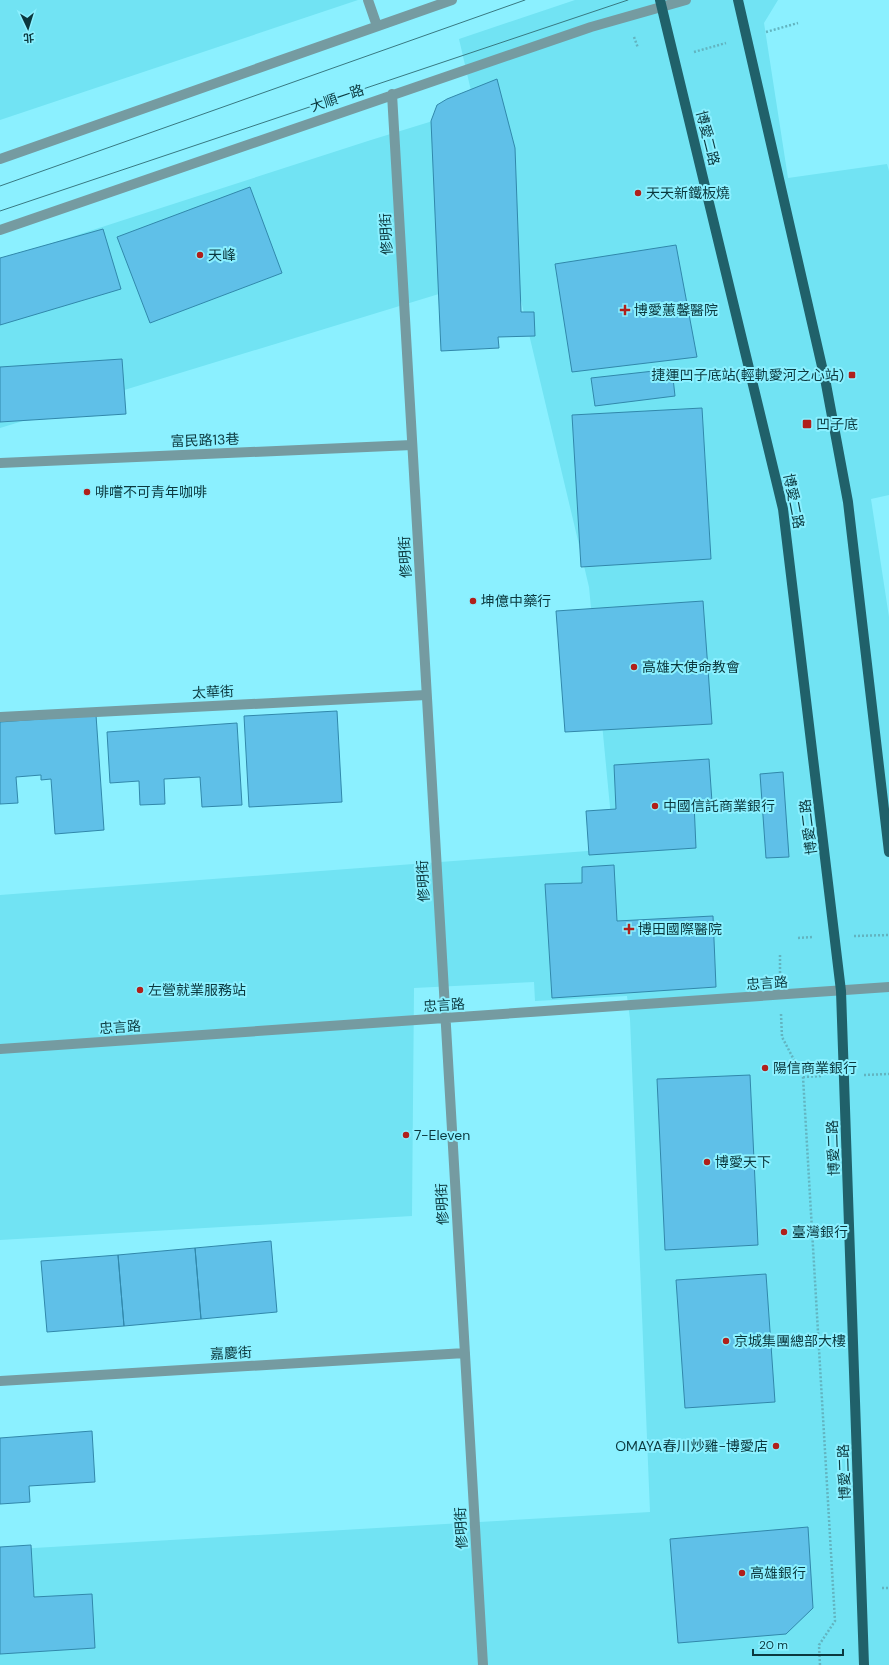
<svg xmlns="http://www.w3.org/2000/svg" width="889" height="1665" font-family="'DM Sans','Noto Sans TC',sans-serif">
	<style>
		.built { fill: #71e3f3 }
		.building { fill: #5fc0e8; stroke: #3188ab }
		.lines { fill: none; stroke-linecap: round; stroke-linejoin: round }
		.path { stroke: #62b4c0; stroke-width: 2.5; stroke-dasharray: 2 2; stroke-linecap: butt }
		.minor { stroke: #759ba1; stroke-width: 10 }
		.major { stroke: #20616a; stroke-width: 10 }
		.tram { stroke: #387982; stroke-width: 1 }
		.poi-dot { fill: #b0201b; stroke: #8bf0ff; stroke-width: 1.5 }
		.labels { text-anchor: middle; stroke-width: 4; stroke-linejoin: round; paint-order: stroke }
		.street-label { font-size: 14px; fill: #0b383e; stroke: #8bf0ff }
		.poi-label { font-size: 14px; fill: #0b383e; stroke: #8bf0ff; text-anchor: start }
	</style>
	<rect width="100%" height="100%" fill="#8bf0ff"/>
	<path class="built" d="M0,0H358L0,120Z
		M575,0H778L764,23L788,178L887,164L889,171V495L871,499L889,617V1665H0V1550L650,1512L630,1019L627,996L535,1001L534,982L414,988L412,1216L0,1240V895L614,849L589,587L514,271L0,428V260L371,140L475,108L459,39Z"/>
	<path class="building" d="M497,79L515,148L521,312H534L535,336L498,337L499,348L441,351L431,121L437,105L447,99Z
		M250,187L282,273L150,323L117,237Z
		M103,229L121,289L0,325V258Z
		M676,245L697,357L572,372L555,264Z
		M122,359L126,414L0,422V367Z
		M672,369L675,396L595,406L591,378Z
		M702,408L711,559L581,567L572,415Z
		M703,601L712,724L565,732L556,611Z
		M337,711L342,802L249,807L244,716Z
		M96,715L104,830L55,834L51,779L41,780V775L16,777L18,803L0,804V722Z
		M237,723L242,805L202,807L200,777L164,779L165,804L140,805L139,781L110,783L107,732Z
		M709,759L712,802L694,803L696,848L589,855L586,811L616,809L614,765Z
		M783,772L789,857L766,858L760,774Z
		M614,865L617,921L713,916L716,987L552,998L545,884L582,883V867Z
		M750,1075L758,1245L665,1250L657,1079Z
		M271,1241L277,1312L201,1319L195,1248Z
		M195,1248L201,1319L124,1326L118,1255Z
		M118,1255L124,1326L47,1332L41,1261Z
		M766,1274L775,1402L685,1408L676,1280Z
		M92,1431L95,1482L29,1486L30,1502L0,1504V1438Z
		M808,1527L813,1608L786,1634L678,1643L670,1539Z
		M31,1545L34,1597L92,1594L95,1648L0,1654V1547Z"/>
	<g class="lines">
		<path class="path" d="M766,32L798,23
			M634,37L638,48
			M694,52L726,43
			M854,936L889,935
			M798,938L813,937
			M780,955V973
			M781,1014L782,1037L803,1077L835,1621L819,1645L820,1665
			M864,1075L889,1074
			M803,1077L823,1076
			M882,1588H889"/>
		<path class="minor" d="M368,0L377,26
			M392,94L483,1665
			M0,159L452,0
			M0,230L591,27L686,0
			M0,463L412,445
			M0,717L426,695
			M0,1049L889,987
			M0,1381L465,1353"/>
		<path class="major" d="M660,0L783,509L841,991L864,1665
			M738,0L826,384L848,502L889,852"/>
		<path class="tram" d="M0,186L525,0
			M0,211L628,0"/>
	</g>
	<g class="poi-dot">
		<circle cx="638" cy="193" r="4"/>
		<circle cx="200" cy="255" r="4"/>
		<path d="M623 304h4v4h4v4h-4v4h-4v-4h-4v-4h4z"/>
		<rect x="848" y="371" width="8" height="8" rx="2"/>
		<rect x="802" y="419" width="10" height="10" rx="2"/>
		<circle cx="87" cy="492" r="4"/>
		<circle cx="473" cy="601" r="4"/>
		<circle cx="634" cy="667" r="4"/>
		<circle cx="655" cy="806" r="4"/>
		<path d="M627 923h4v4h4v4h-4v4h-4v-4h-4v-4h4z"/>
		<circle cx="140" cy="990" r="4"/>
		<circle cx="765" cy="1068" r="4"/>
		<circle cx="406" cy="1135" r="4"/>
		<circle cx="707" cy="1162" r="4"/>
		<circle cx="784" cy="1232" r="4"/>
		<circle cx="726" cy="1341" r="4"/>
		<circle cx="776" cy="1446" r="4"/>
		<circle cx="742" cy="1573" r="4"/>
	</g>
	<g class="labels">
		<g class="street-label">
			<text transform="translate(337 98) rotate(-19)" y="5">大順一路</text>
			<text transform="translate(708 138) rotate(76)" y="5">博愛二路</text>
			<text transform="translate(386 234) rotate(-93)" y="5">修明街</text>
			<text transform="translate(205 440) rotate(-2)" y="5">富民路13巷</text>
			<text transform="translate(794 501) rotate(79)" y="5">博愛二路</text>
			<text transform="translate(405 557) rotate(-93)" y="5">修明街</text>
			<text transform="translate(213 692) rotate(-3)" y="5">太華街</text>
			<text transform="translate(808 827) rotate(-97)" y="5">博愛二路</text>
			<text transform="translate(423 881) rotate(-93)" y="5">修明街</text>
			<text transform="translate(767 983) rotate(-4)" y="5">忠言路</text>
			<text transform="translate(444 1005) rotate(-4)" y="5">忠言路</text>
			<text transform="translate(120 1027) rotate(-4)" y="5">忠言路</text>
			<text transform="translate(833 1148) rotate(-92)" y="5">博愛二路</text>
			<text transform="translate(442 1204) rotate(-93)" y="5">修明街</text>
			<text transform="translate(231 1353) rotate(-3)" y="5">嘉慶街</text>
			<text transform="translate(844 1472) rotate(-92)" y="5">博愛二路</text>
			<text transform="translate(461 1528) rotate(-93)" y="5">修明街</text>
		</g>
		<g class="poi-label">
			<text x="646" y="198">天天新鐵板燒</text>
			<text x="208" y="260">天峰</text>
			<text x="634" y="315">博愛蕙馨醫院</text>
			<text x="844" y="380" text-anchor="end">捷運凹子底站(輕軌愛河之心站)</text>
			<text x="816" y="429">凹子底</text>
			<text x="95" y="497">啡嚐不可青年咖啡</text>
			<text x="481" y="606">坤億中藥行</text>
			<text x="642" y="672">高雄大使命教會</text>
			<text x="663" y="811">中國信託商業銀行</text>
			<text x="638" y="934">博田國際醫院</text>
			<text x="148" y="995">左營就業服務站</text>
			<text x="773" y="1073">陽信商業銀行</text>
			<text x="414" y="1140">7-Eleven</text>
			<text x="715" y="1167">博愛天下</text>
			<text x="792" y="1237">臺灣銀行</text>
			<text x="734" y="1346">京城集團總部大樓</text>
			<text x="768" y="1451" text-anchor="end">OMAYA春川炒雞-博愛店</text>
			<text x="750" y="1578">高雄銀行</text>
		</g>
	</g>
	<g transform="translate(28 28) rotate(176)" stroke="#8bf0ff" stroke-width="3" paint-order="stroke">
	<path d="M0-3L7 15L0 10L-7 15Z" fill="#0b383e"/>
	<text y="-6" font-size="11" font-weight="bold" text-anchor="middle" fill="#0b383e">北</text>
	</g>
	<path d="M753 1649v6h90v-6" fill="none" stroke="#0b383e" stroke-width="2"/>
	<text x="759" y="1649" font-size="12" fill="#0b383e" stroke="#8bf0ff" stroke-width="3" paint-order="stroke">20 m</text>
</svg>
